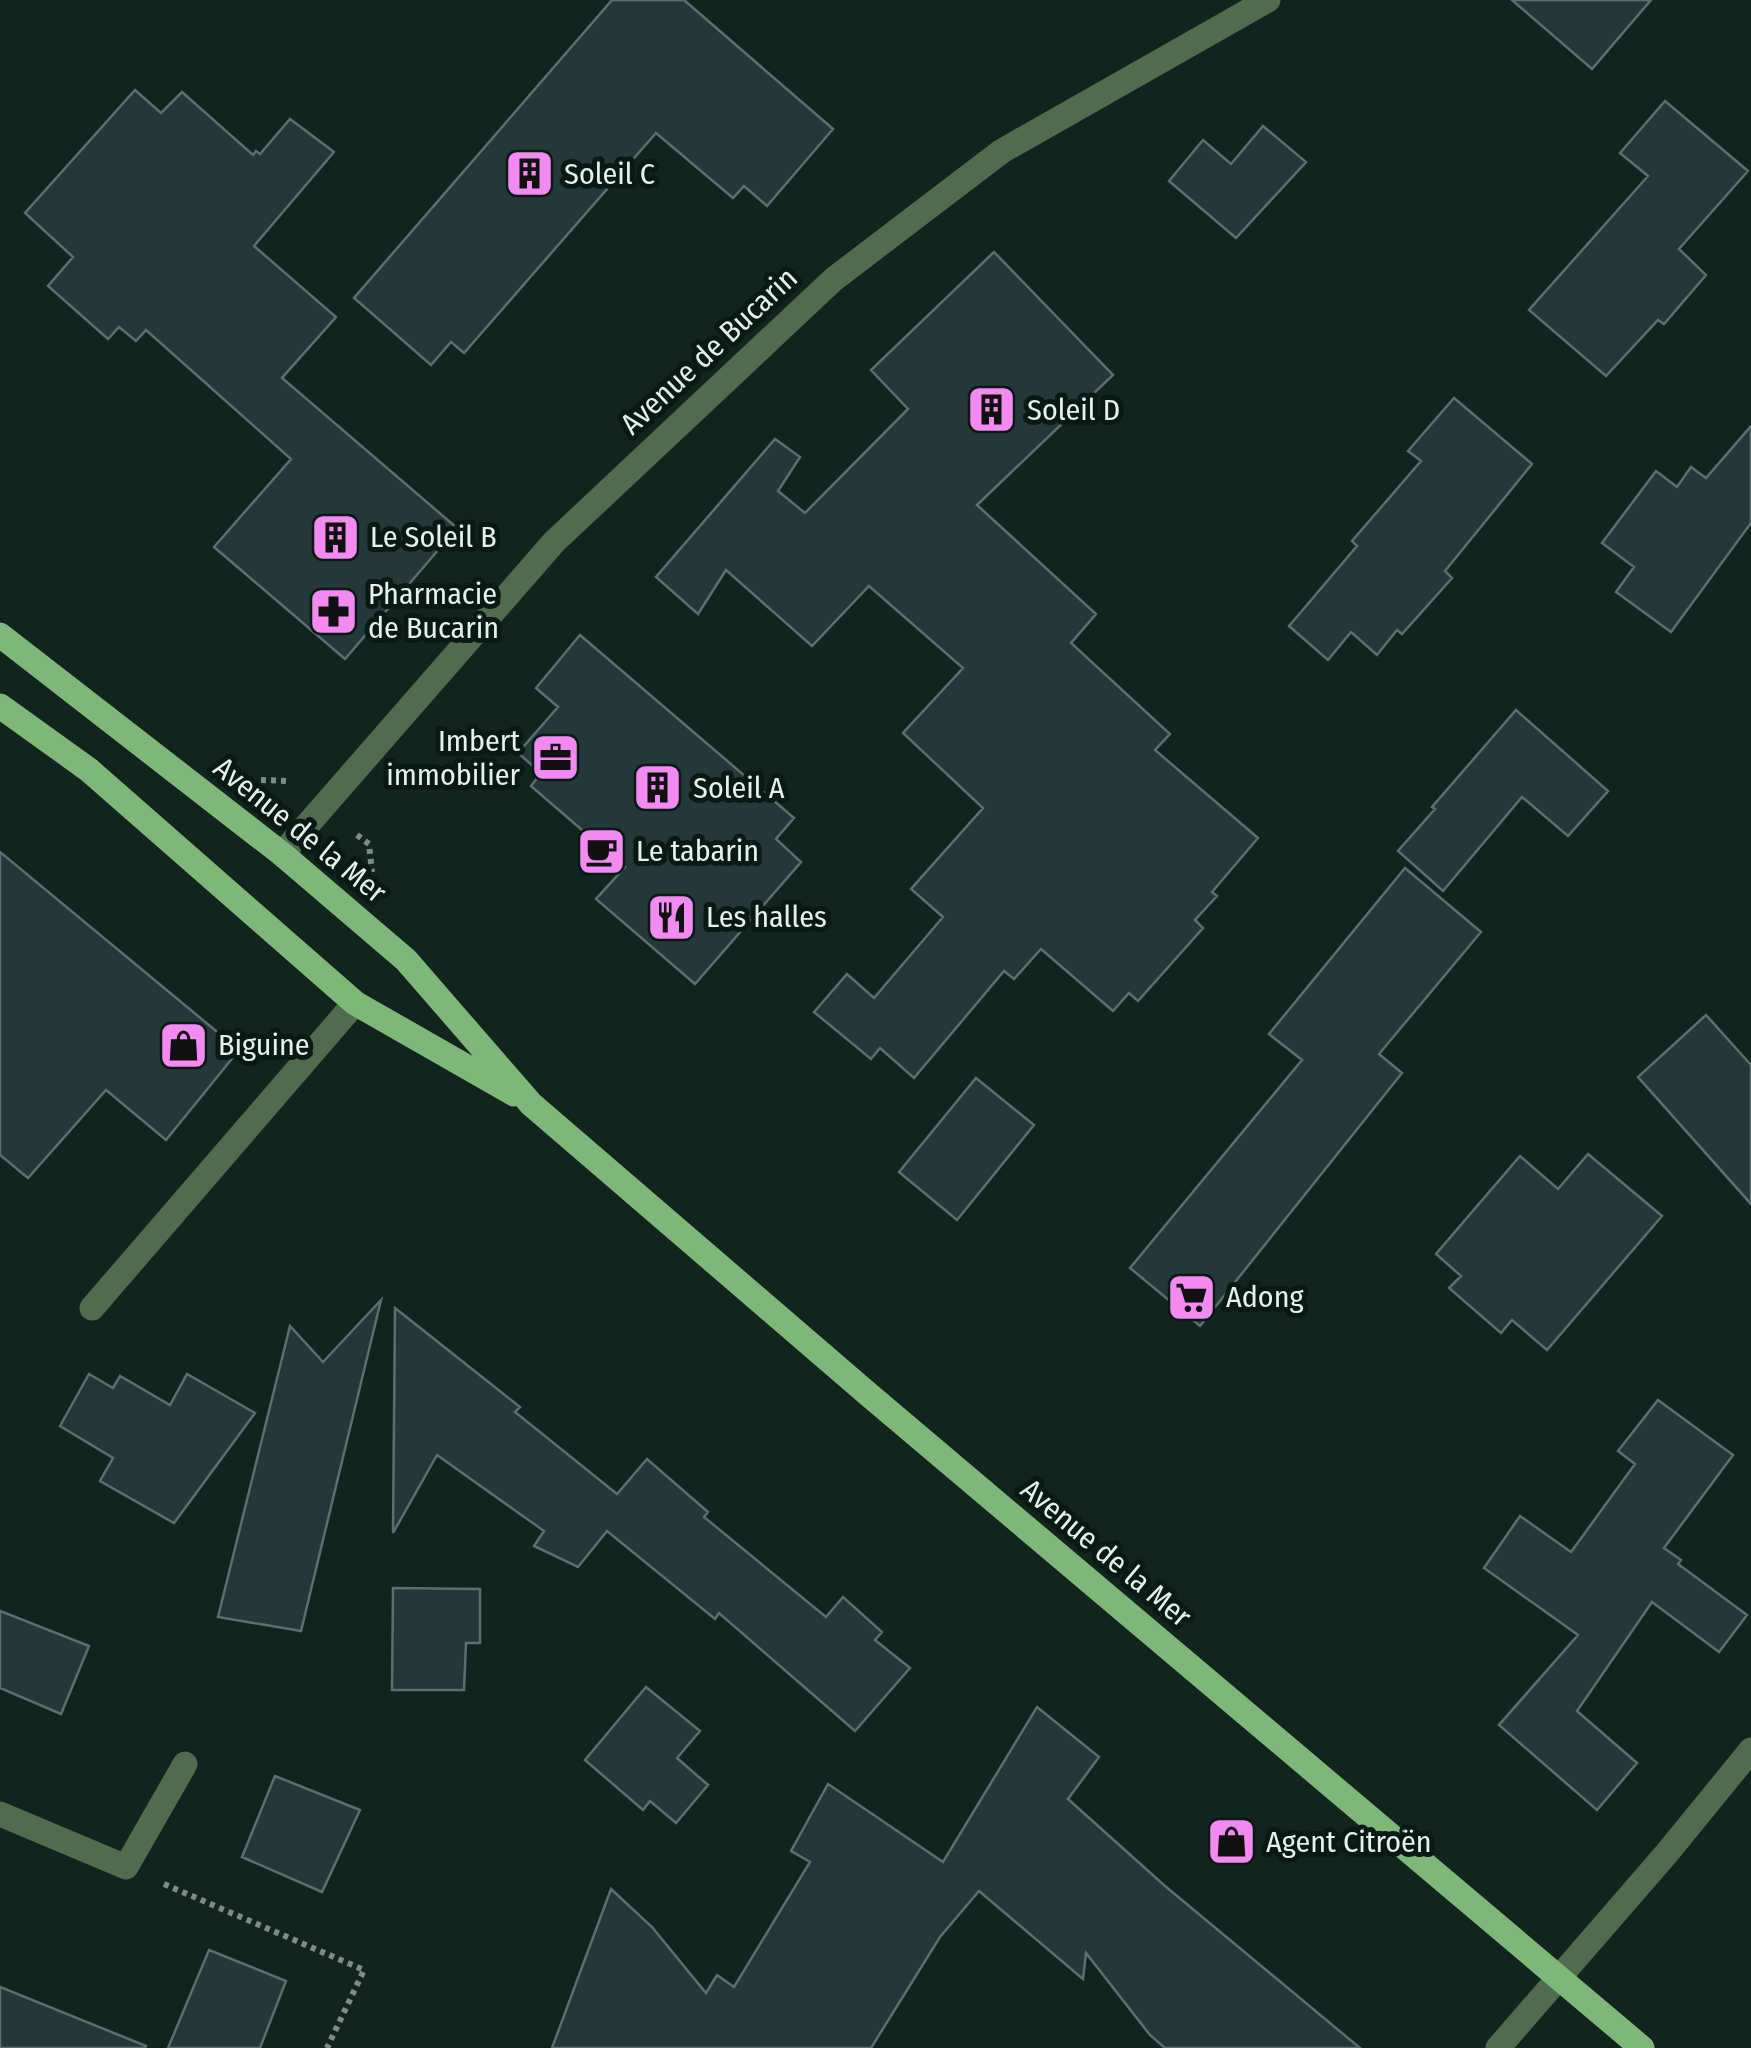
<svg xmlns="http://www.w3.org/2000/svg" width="1751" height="2048" font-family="'Fira Sans Condensed',sans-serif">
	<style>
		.building { fill: #24383a; stroke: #596f71; stroke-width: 2.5 }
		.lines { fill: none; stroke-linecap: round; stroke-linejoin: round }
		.path { stroke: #7d8c87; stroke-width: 6; stroke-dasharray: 5 5; stroke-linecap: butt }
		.service { stroke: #506b4d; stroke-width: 25 }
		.minor { stroke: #506b4d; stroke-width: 25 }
		.tertiary { stroke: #506b4d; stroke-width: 25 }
		.primary { stroke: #7db878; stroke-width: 25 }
		.labels { text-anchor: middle; stroke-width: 10; stroke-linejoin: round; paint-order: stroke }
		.poi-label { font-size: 30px; fill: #e6f1ed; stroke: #091a15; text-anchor: start }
		.street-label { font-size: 30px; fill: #e6f1ed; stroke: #091a15 }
	</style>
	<rect width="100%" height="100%" fill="#12241e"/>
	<path class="building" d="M612,0H684L833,129L767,206L744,186L733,198L656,133L464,353L451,342L431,365L354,298Z
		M1512,0H1651L1592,69Z
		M135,90L161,113L182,92L253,155L256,151L260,154L290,119L334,152L254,246L336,317L282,378L457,528L345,659L214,547L291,459L146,330L136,341L119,327L108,339L48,286L73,257L25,213Z
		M1665,101L1748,171L1679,249L1706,275L1664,324L1658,320L1606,376L1529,310L1648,176L1620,153Z
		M1263,126L1306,162L1236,238L1169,181L1203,140L1231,164Z
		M994,252L1113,375L977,505L1096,614L1071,643L1170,734L1155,750L1258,838L1212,892L1217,896L1195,920L1203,928L1138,1001L1129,993L1113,1011L1041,949L1014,979L1004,971L914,1078L880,1048L871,1059L814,1012L847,974L874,998L943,917L911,889L983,808L903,733L963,668L869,586L812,646L726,570L698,614L656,577L775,439L800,457L778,491L805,513L908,409L871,370Z
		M1454,398L1532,464L1445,571L1452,578L1402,634L1397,630L1377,655L1351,632L1328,660L1289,626L1357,546L1352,541L1421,461L1408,451Z
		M1751,426V523L1671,632L1616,592L1634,567L1602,543L1656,471L1677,487L1691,467L1706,478Z
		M580,635L794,818L776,839L801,862L695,984L596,899L625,867L531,786L541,773L518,753L558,707L536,688Z
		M1516,710L1608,791L1568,836L1522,797L1443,891L1398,851L1435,809L1432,807Z
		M0,852L239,1050L166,1140L106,1090L28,1178L0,1155Z
		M1405,868L1481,932L1379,1054L1402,1073L1200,1326L1130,1268L1302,1060L1269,1034Z
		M1706,1015L1751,1065V1204L1638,1077Z
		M976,1078L1034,1125L957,1220L899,1172Z
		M1588,1154L1662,1216L1547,1350L1512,1320L1501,1333L1449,1288L1461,1276L1436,1254L1520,1156L1558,1189Z
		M381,1300L301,1631L218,1617L290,1326L323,1362Z
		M395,1308L520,1407L515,1412L617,1494L647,1459L708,1512L704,1517L826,1617L843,1597L882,1632L875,1640L910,1668L855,1731L719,1613L715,1619L607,1531L578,1567L534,1546L544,1531L437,1455L393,1533Z
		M89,1374L113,1388L120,1376L170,1405L187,1374L255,1413L174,1523L100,1481L113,1458L60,1426Z
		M1658,1400L1733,1455L1664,1548L1681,1560L1678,1564L1747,1615L1719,1652L1652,1602L1577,1711L1637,1763L1597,1810L1499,1725L1578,1635L1484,1568L1520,1516L1571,1552L1635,1464L1618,1451Z
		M393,1588L480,1589V1643H466L464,1690H392Z
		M0,1611L89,1646L61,1714L0,1688Z
		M646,1687L700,1731L677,1758L708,1785L676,1823L650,1801L643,1810L585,1760Z
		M1037,1707L1099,1757L1068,1799L1165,1886L1360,2048H1165L1150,2035L1086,1953L1083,1979L979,1891L940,1937L871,2048H552L611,1889L652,1927L706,1993L717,1975L734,1987L810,1862L791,1851L828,1784L943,1862Z
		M275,1776L360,1810L322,1892L242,1857Z
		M209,1950L286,1981L260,2048H168Z
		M0,1987L146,2046L145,2048H0Z"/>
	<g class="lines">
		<path class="path" d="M261,780L289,781
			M357,835L369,844L372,872
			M164,1884L364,1970L327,2048"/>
		<path class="service" d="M92,1308L355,1003"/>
		<path class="minor" d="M0,1814L126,1867L185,1764
			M1498,2048L1667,1853L1751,1750"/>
		<path class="tertiary" d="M282,854L554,542L834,279L1002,151L1268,0"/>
		<path class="primary" d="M0,635L282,854L406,960L531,1104L868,1394L1642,2048
			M0,706L89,770L355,1003L514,1094"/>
	</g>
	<defs>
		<symbol id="building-square" viewBox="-11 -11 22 22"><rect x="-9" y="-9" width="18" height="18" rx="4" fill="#f28af2" stroke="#091a15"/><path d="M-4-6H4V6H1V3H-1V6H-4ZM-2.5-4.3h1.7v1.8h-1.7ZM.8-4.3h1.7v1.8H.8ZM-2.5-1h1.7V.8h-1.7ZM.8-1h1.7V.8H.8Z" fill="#111"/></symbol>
		<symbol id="pharmacy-square" viewBox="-11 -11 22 22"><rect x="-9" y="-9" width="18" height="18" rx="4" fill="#f28af2" stroke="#091a15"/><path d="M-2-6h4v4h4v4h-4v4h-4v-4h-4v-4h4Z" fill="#111"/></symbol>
		<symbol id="office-square" viewBox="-11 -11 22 22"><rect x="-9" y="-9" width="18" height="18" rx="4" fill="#f28af2" stroke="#091a15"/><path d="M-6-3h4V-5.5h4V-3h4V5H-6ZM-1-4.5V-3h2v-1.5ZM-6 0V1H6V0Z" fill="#111"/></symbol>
		<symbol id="cafe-square" viewBox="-11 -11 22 22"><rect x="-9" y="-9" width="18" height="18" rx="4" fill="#f28af2" stroke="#091a15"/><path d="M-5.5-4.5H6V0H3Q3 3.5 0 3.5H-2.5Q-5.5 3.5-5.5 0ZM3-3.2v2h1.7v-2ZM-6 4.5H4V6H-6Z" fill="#111"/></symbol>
		<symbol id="restaurant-square" viewBox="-11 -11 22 22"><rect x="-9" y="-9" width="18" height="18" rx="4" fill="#f28af2" stroke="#091a15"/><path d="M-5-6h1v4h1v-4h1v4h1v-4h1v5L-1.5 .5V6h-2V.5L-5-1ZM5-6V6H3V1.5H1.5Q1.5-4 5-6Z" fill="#111"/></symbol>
		<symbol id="shop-square" viewBox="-11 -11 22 22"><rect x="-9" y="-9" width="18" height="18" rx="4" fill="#f28af2" stroke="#091a15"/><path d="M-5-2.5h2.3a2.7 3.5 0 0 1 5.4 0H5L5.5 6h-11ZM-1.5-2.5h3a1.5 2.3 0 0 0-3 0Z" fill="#111"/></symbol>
		<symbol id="supermarket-square" viewBox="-11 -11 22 22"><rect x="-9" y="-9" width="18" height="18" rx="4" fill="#f28af2" stroke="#091a15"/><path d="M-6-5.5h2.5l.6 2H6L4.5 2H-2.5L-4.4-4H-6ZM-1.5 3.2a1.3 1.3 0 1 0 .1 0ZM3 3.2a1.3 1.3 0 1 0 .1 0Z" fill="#111"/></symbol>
	</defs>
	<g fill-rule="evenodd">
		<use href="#building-square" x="502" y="146" width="55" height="55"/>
		<use href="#building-square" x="964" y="382" width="55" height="55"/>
		<use href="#building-square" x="308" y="510" width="55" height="55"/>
		<use href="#pharmacy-square" x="306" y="584" width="55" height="55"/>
		<use href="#office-square" x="528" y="730" width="55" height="55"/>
		<use href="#building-square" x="630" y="760" width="55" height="55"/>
		<use href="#cafe-square" x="574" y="824" width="55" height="55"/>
		<use href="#restaurant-square" x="644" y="890" width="55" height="55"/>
		<use href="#shop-square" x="156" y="1018" width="55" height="55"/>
		<use href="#supermarket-square" x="1164" y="1270" width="55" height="55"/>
		<use href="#shop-square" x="1204" y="1814" width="55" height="55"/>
	</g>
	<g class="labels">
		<g class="poi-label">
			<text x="564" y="184">Soleil C</text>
			<text x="1027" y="420">Soleil D</text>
			<text x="370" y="547">Le Soleil B</text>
			<text x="368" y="604">Pharmacie<tspan x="368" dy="34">de Bucarin</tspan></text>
			<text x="520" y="751" text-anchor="end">Imbert<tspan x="520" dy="34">immobilier</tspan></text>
			<text x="693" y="798">Soleil A</text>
			<text x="636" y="861">Le tabarin</text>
			<text x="706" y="927">Les halles</text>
			<text x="218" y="1055">Biguine</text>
			<text x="1226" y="1307">Adong</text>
			<text x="1266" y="1852">Agent Citroën</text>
		</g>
		<g class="street-label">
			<text transform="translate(709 351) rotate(-43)" y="10">Avenue de Bucarin</text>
			<text transform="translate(300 830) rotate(39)" y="10">Avenue de la Mer</text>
			<text transform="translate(1106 1553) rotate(40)" y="10">Avenue de la Mer</text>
		</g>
	</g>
</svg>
